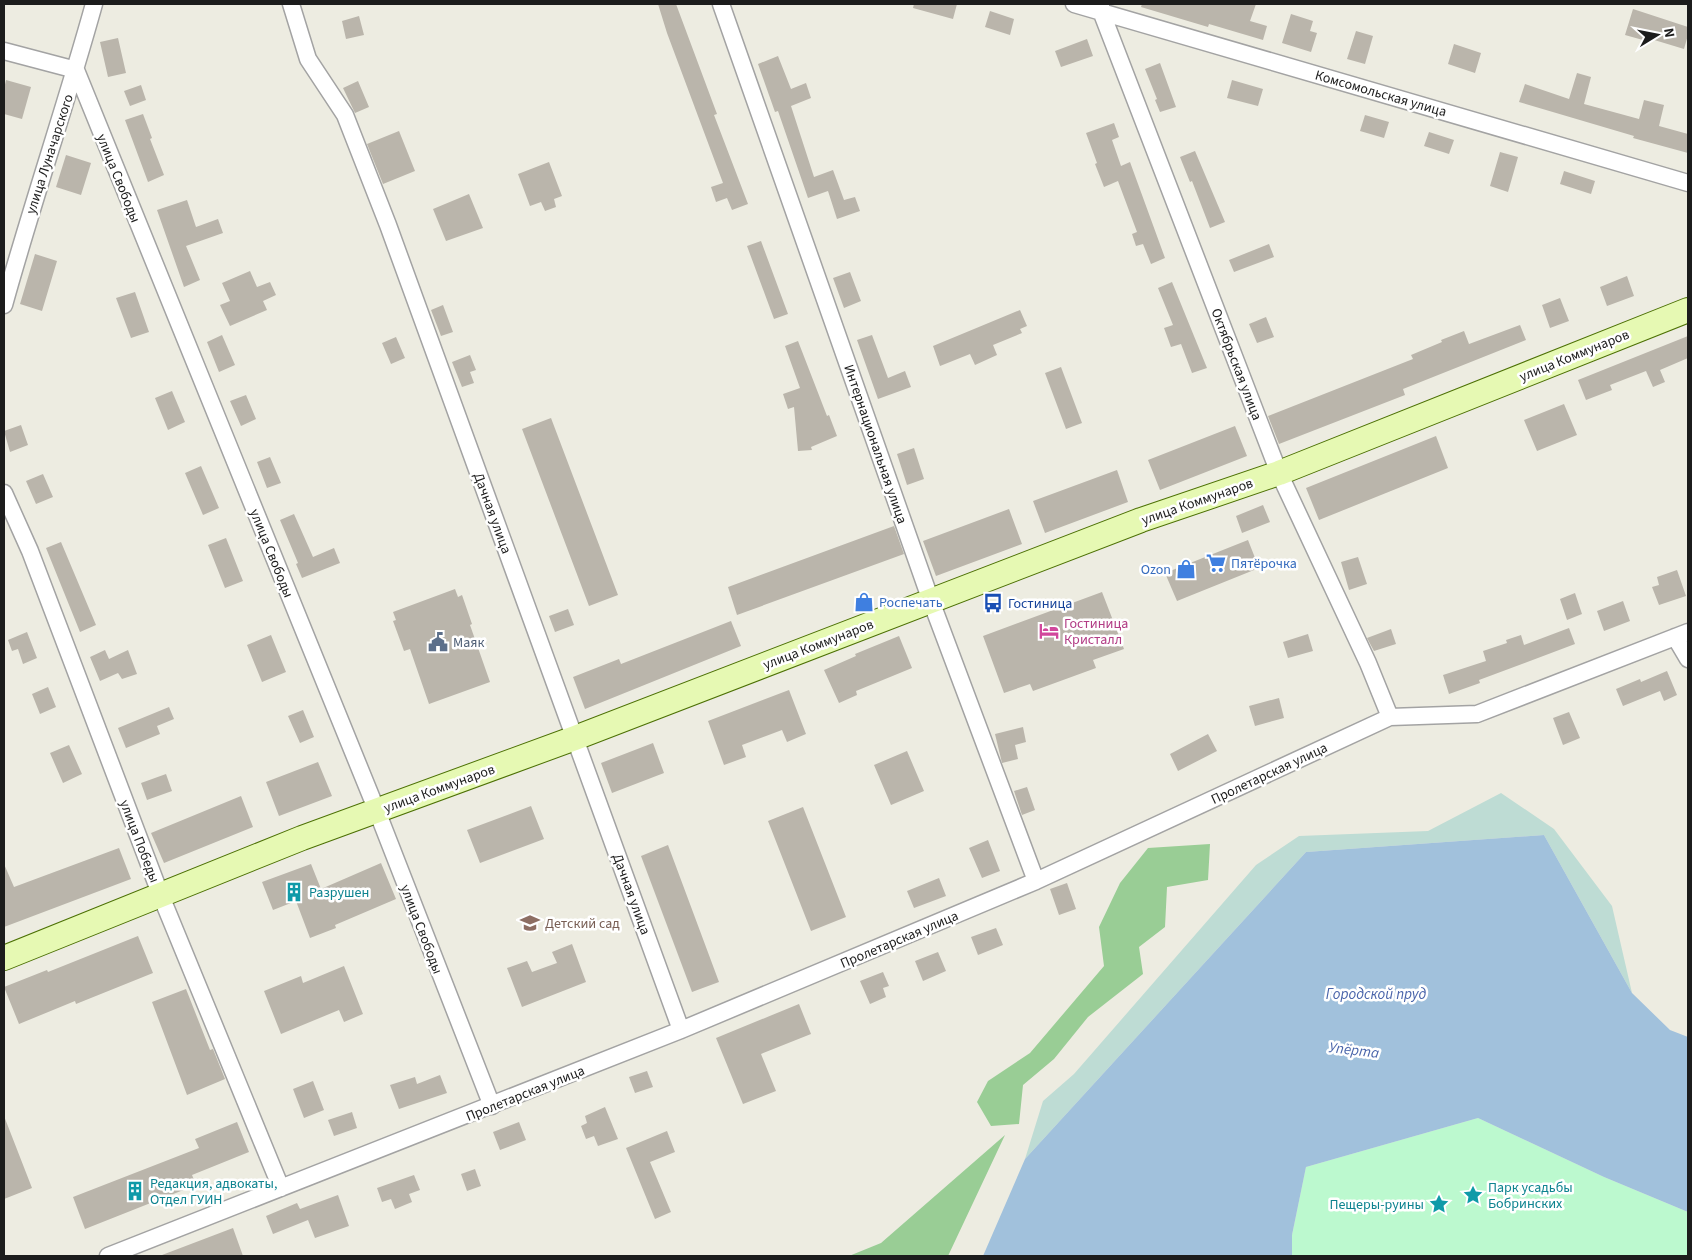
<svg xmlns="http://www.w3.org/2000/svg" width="1692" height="1260" font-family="'Source Sans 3',sans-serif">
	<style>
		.forest { fill: #99cd95 }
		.wetland { fill: #bedcd4 }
		.park { fill: #bcf9cf }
		.water { fill: #a1c1dc }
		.building { fill: #bab5ab }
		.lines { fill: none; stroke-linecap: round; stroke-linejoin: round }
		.street-casing { stroke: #a3a3a3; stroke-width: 19 }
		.secondary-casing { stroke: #4d7105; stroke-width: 26 }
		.street { stroke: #fff; stroke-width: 16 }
		.secondary { stroke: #e6f9b3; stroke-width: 24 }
		.labels { text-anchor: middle; stroke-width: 5; stroke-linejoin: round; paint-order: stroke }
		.street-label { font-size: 14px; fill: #1c1c1c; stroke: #fff }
		.shop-label { font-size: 14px; fill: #366cbe; stroke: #fff; text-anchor: start }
		.transit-label { font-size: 14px; fill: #164399; stroke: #fff; text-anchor: start }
		.hotel-label { font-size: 14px; fill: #b23c85; stroke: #fff; text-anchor: start }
		.service-label { font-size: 14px; fill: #4e5e75; stroke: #fff; text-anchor: start }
		.culture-label { font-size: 14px; fill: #0d838f; stroke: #fff; text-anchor: start }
		.education-label { font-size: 14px; fill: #785e54; stroke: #fff; text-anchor: start }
		.water-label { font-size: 15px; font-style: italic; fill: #4964aa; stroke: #fff }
	</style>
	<rect width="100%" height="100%" fill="#edece1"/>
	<path class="forest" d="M1210,844L1208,880L1167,887L1165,927L1139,947L1143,974L1088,1017L1054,1059L1023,1085L1019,1124L991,1126L977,1102L988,1081L1030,1053L1104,966L1099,927L1120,883L1148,848Z
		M1005,1135L948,1256H849L881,1243Z"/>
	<path class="wetland" d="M1501,793L1554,829L1612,906L1632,993L1544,835L1306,852L1025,1159L1043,1101L1074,1074L1256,865L1299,836L1428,831Z"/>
	<path class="park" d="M1478,1118L1604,1177L1688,1212V1256H1292V1235L1306,1167Z"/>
	<path class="water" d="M1544,835L1632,993L1670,1030L1688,1037V1212L1604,1177L1478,1118L1306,1167L1292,1235V1256H983L1025,1159L1306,852Z"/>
	<path class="building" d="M658,4H676L717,114L714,115L748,204L732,210L727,198L716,202L711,187L723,183L667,33Z
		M914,4H957L953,19L913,8Z
		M1142,4H1256L1250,21L1267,26L1263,40L1209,24L1208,27L1141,7Z
		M1633,9L1688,27V35L1684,49L1651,39L1650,42L1625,35Z
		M990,11L1014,19L1010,35L985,27Z
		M1291,14L1313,21L1310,31L1317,33L1311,52L1282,43Z
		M359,16L364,35L346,39L342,21Z
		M1356,31L1373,36L1365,64L1347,59Z
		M118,38L126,73L108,77L100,42Z
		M1087,39L1093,56L1061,67L1055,51Z
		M1454,44L1481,53L1475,73L1448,64Z
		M778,56L791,89L806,83L811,98L791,106L814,177L833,170L844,200L855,197L860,211L837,219L828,191L808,198L778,111L775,112L758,64Z
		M1160,63L1176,107L1160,112L1155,100L1157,99L1145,69Z
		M1577,73L1591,77L1584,104L1639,119L1644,100L1664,105L1659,126L1688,134V153L1633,138L1634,136L1519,102L1525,84L1569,99Z
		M6,80L31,87L22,119L4,114V89Z
		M1232,80L1263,89L1258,106L1227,98Z
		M358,81L369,107L355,113L343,88Z
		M141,85L146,100L130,106L124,91Z
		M143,114L152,138L150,139L164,175L148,182L125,120Z
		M1365,115L1389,122L1384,138L1360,131Z
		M1114,123L1119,137L1112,140L1121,166L1130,162L1165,258L1151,264L1143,244L1136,246L1132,234L1137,232L1118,181L1104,187L1095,164L1097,163L1086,133Z
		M399,131L415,171L383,184L367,144Z
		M1429,132L1454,140L1449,154L1424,146Z
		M1195,151L1225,222L1210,228L1192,181L1190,182L1180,157Z
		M1500,152L1518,157L1508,192L1490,186Z
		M66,155L91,163L81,195L56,187Z
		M549,162L562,196L554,199L556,207L545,211L541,202L530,206L518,174Z
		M1564,171L1595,181L1591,194L1560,184Z
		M469,194L483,228L446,241L433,209Z
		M187,200L196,227L218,219L223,233L186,246L200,280L184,287L157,210Z
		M761,241L788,314L774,319L747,246Z
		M1269,244L1274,257L1234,272L1229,260Z
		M35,254L57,261L42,311L20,304Z
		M250,271L257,287L270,282L276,295L263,301L267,310L230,326L220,305L230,301L222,283Z
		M850,272L861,301L844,308L833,278Z
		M1627,276L1634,296L1607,306L1600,287Z
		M1172,282L1207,368L1192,373L1181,344L1171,347L1164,328L1173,325L1158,288Z
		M135,292L149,332L131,338L116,298Z
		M1560,298L1569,321L1550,328L1542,305Z
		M443,305L453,332L441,336L431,310Z
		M1020,310L1027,326L1020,329L1022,333L993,345L997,355L975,365L970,354L940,366L933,346Z
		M1266,317L1274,337L1257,343L1249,324Z
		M1520,325L1526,340L1403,389L1405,395L1279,444L1268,416L1413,359L1411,355L1442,342L1441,340L1464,331L1469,344Z
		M222,335L235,365L219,372L207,342Z
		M872,335L888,378L905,371L911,387L878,399L857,340Z
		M1688,336V358L1660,370L1665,382L1653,387L1646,371L1610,385L1612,390L1586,400L1578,380Z
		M396,337L405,358L391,364L382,343Z
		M798,341L827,416L829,415L837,436L811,447L812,450L798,451L794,407L788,409L783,394L800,388L785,346Z
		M470,355L476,370L470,372L474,383L462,387L452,362Z
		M1061,367L1082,423L1066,429L1045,373Z
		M172,391L185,422L168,430L155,398Z
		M246,395L256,419L241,426L230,401Z
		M1564,404L1577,435L1537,451L1524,420Z
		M551,418L618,595L589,606L522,429Z
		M21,425L28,445L10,452L4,431Z
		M1235,426L1247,456L1160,490L1148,460Z
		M1436,436L1448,468L1319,520L1306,488Z
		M914,448L924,479L907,485L897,454Z
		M270,457L281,483L267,488L257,462Z
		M201,466L219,508L203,515L185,473Z
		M1117,470L1128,502L1045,533L1033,501Z
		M43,474L53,497L36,504L26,481Z
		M1263,505L1270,522L1242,533L1236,516Z
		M1009,509L1022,544L936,576L923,541Z
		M294,514L313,557L334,548L340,563L302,578L296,564L298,563L280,520Z
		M894,526L904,554L737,615L728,587Z
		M226,538L243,581L225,588L208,545Z
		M1248,540L1259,568L1177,601L1165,573Z
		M61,542L96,625L80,632L46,548Z
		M1358,557L1367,584L1349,590L1341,562Z
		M1677,570L1686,596L1659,605L1652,587L1659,585L1657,577Z
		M455,589L458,597L462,595L472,624L470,625L490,682L429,704L410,649L404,651L393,621L396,620L393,612Z
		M1102,592L1124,649L1093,660L1096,668L1033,691L1030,684L1004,693L983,636Z
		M1575,593L1582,614L1567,620L1560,599Z
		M1623,601L1630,621L1604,631L1597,611Z
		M568,609L574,625L555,632L549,616Z
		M731,621L741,646L585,709L573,677L619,659L621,664Z
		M1569,628L1575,644L1479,680L1480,683L1449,694L1443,675L1486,661L1483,651L1507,643L1506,640L1521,635L1524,645Z
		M1391,629L1396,644L1374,651L1367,638Z
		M27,632L37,658L23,664L18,649L12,651L8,640Z
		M1308,634L1313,651L1288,658L1283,642Z
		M271,635L286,672L262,682L247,645Z
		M899,636L912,668L856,691L857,695L839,703L824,670L856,656L855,654Z
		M105,650L109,659L128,650L137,674L122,679L118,673L100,681L90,657Z
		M1667,671L1677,695L1664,701L1660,691L1623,706L1616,689L1640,679L1641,682Z
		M48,687L56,707L40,714L32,694Z
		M789,690L806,734L787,742L782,730L742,745L746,757L724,765L708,721Z
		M1279,698L1284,718L1255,726L1249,706Z
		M169,707L174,719L157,726L160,734L126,748L118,728Z
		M303,710L314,737L300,743L288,716Z
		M1569,712L1580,738L1563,745L1553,718Z
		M1023,727L1026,742L1015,745L1018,759L1002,763L995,734Z
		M1208,734L1217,751L1178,771L1170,754Z
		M653,743L664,773L612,793L601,763Z
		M69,745L82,774L63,783L50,753Z
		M907,751L924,791L891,805L874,765Z
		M318,762L332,796L279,816L266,782Z
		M166,774L172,791L147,800L141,783Z
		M1027,787L1035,810L1022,815L1014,791Z
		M241,796L253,827L164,863L151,833Z
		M531,806L544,839L480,863L467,830Z
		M803,807L846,917L811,931L768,821Z
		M988,840L1000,871L982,878L969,848Z
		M668,845L719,982L692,992L641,856Z
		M119,848L131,879L4,927V864L14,887Z
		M381,863L396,899L335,925L336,928L310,938L296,901L273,910L262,882L311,864L321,889Z
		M939,878L946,896L914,908L907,891Z
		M1067,883L1076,909L1059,915L1050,889Z
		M996,928L1003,945L978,955L971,937Z
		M138,936L153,973L76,1004L75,1001L19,1024L4,987L47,970L48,972Z
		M572,944L586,982L522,1007L507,968L527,961L532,972L557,963L552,952Z
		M938,952L946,971L923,981L915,961Z
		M344,966L363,1014L344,1022L339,1010L281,1034L264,991L301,976L303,983Z
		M883,972L889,986L883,988L886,997L870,1004L860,981Z
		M186,989L210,1050L213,1049L225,1079L187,1095L152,1002Z
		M799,1004L811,1034L761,1054L776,1091L743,1104L716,1038Z
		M647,1071L653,1087L635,1093L629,1077Z
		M440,1075L447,1093L399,1109L390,1085L415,1077L417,1084Z
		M313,1081L324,1110L304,1118L293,1089Z
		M605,1107L618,1139L598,1146L594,1136L586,1139L581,1126L587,1123L585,1116Z
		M352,1112L357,1128L334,1136L328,1120Z
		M4,1116L32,1188L4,1199Z
		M237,1122L249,1152L192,1175L196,1185L85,1229L73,1197L199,1148L195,1139Z
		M519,1122L526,1140L500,1150L493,1132Z
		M667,1131L675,1152L650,1162L671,1212L655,1219L626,1148Z
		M475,1169L481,1186L467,1191L461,1174Z
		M414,1175L420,1190L409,1194L412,1202L395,1209L391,1199L382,1202L377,1188Z
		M338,1195L349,1226L315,1238L308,1220L273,1234L266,1216L297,1203L300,1209Z
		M233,1228L243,1256H162V1255Z"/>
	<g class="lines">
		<defs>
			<path id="street" d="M291,4L308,59L345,115L388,225L681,1030
				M721,4L931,601L1036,881
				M1074,4L1688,183
				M1101,4V11L1279,473L1368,663L1390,717
				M4,51L76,70L377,811L492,1106
				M4,305C32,204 66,105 94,4
				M4,493L30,551L161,896L281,1188
				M1675,637L1688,659
				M108,1256L681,1030L1036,881L1390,717L1477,714L1688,632"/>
			<path id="secondary" d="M4,958L302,838L575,738L1141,520L1279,473L1688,310"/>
		</defs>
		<use href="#street" class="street-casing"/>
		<use href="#secondary" class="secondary-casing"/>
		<use href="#street" class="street"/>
		<use href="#secondary" class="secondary"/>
	</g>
	<defs>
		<symbol id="supermarket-bare" viewBox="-9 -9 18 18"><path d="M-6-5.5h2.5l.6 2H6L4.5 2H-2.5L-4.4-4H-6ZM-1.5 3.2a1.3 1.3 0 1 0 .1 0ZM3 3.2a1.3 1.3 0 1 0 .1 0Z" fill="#3f7fe0" stroke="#fff" stroke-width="2.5" paint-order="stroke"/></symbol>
		<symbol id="shop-bare" viewBox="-9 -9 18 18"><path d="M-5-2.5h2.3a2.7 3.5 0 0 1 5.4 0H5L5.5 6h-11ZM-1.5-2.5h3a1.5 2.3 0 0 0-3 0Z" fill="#3f7fe0" stroke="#fff" stroke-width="2.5" paint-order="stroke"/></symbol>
		<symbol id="bus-bare" viewBox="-9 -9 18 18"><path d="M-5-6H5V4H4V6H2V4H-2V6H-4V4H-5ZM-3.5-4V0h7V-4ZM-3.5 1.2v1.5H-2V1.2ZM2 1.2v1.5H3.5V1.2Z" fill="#1a4fb4" stroke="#fff" stroke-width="2.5" paint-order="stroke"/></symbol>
		<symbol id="hotel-bare" viewBox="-9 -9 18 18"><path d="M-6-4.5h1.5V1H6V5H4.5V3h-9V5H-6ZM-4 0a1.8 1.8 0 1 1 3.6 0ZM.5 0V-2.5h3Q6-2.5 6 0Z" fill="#d1479c" stroke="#fff" stroke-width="2.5" paint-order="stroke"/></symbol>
		<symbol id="civic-bare" viewBox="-9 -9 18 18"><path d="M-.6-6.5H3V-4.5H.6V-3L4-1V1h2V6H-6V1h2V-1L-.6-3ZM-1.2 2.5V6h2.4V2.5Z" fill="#5c6f8a" stroke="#fff" stroke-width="2.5" paint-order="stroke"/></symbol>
		<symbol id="building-bare" viewBox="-9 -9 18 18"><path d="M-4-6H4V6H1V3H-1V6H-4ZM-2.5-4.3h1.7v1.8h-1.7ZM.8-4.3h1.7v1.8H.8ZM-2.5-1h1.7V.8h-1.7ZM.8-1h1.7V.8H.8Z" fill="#0f9aa8" stroke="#fff" stroke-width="2.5" paint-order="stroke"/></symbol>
		<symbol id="school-bare" viewBox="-9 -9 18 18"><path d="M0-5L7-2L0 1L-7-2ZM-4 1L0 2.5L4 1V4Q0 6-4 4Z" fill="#8d6e63" stroke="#fff" stroke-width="2.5" paint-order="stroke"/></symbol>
		<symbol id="sight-bare" viewBox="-9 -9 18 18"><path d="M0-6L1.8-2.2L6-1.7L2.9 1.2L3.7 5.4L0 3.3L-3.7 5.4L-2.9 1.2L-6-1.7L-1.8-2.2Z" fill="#0f9aa8" stroke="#fff" stroke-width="2.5" paint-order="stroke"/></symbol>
	</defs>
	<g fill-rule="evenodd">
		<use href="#supermarket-bare" x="1202" y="549" width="28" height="28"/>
		<use href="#shop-bare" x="1172" y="555" width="28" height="28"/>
		<use href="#shop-bare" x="850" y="588" width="28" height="28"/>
		<use href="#bus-bare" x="979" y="589" width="28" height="28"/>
		<use href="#hotel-bare" x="1035" y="617" width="28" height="28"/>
		<use href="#civic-bare" x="424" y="628" width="28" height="28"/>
		<use href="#building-bare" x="280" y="878" width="28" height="28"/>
		<use href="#school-bare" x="516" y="909" width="28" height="28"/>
		<use href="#building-bare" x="121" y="1177" width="28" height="28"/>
		<use href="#sight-bare" x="1459" y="1181" width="28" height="28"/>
		<use href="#sight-bare" x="1425" y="1190" width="28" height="28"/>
	</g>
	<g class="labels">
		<g class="street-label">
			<text transform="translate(1381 93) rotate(16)" y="5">Комсомольская улица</text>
			<text transform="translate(49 154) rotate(-72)" y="5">улица Луначарского</text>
			<text transform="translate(119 178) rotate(68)" y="5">улица Свободы</text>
			<text transform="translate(1574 355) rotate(-22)" y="5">улица Коммунаров</text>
			<text transform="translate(1237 364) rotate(69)" y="5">Октябрьская улица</text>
			<text transform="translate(876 444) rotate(71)" y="5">Интернациональная улица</text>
			<text transform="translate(1197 501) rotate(-19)" y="5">улица Коммунаров</text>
			<text transform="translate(493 513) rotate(70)" y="5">Дачная улица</text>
			<text transform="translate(272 553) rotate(68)" y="5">улица Свободы</text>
			<text transform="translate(818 644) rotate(-21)" y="5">улица Коммунаров</text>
			<text transform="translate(1269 773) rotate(-25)" y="5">Пролетарская улица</text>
			<text transform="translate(439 788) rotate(-20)" y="5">улица Коммунаров</text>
			<text transform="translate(140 841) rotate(69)" y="5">улица Победы</text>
			<text transform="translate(632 894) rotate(70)" y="5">Дачная улица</text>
			<text transform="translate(422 929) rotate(69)" y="5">улица Свободы</text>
			<text transform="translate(899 939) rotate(-23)" y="5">Пролетарская улица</text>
			<text transform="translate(525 1093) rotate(-22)" y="5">Пролетарская улица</text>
		</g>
		<g class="shop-label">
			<text x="1231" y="568">Пятёрочка</text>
			<text x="1171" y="574" text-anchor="end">Ozon</text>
			<text x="879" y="607">Роспечать</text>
		</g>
		<g class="transit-label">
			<text x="1008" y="608">Гостиница</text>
		</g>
		<g class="hotel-label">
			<text x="1064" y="628">Гостиница<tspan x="1064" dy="16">Кристалл</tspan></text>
		</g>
		<g class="service-label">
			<text x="453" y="647">Маяк</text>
		</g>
		<g class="culture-label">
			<text x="309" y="897">Разрушен</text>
			<text x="150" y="1188">Редакция, адвокаты,<tspan x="150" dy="16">Отдел ГУИН</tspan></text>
			<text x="1488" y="1192">Парк усадьбы<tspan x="1488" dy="16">Бобринских</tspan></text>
			<text x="1424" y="1209" text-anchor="end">Пещеры-руины</text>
		</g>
		<g class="education-label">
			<text x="545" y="928">Детский сад</text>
		</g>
		<g class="water-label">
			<text x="1376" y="999">Городской пруд</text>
			<text transform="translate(1354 1050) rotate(7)" y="5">Упёрта</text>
		</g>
	</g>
	<rect width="1692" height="1260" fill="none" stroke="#1c1c1c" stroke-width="10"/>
	<g transform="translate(1657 35) rotate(80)" stroke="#ffffff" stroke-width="4" paint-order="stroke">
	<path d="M0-4L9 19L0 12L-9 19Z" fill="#1c1c1c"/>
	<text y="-8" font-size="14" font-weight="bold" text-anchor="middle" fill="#1c1c1c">N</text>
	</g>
</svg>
